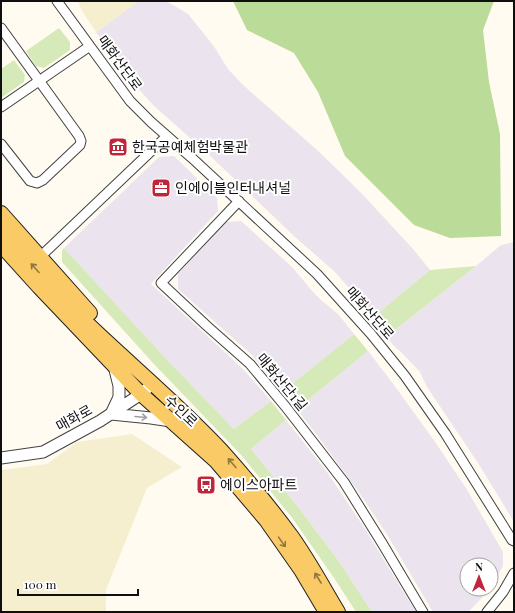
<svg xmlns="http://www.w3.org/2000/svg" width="515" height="613" font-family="'Playfair Display','Noto Sans KR',serif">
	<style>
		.industrial { fill: #ebe3ed }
		.farmland { fill: #f5efd0 }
		.green { fill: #d6eab9 }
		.forest { fill: #bbdb98 }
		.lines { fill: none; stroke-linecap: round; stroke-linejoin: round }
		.minor-casing { stroke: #424242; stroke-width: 11 }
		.tertiary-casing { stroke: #424242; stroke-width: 13 }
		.primary-casing { stroke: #202020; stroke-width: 16 }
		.minor { stroke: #fff; stroke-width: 9 }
		.tertiary { stroke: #fff; stroke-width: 11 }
		.primary { stroke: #f9ca66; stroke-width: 14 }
		.oneway { stroke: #90763f }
		.oneway2 { stroke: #9f9f9f }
		.labels { text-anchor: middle; stroke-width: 4; stroke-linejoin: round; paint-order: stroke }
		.street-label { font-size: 14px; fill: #0f0f0f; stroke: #fff }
		.poi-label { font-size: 14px; fill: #0f0f0f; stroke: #fff; text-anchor: start }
	</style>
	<rect width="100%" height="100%" fill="#fffbf0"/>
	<path class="industrial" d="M139,1H165L175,6L188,14L213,45L228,69L243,85L316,149L345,177L365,197L413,249L430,270L372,318L352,291L334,271L295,237L205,151L154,106L134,84L96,32Z
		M174,156L217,198L218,211L151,284L243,369L271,401L234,429L171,364L64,248L159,157Z
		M241,221L292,267L314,293L321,300L338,314L354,334L282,392L252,355L178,289V274L226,222Z
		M514,242V522L480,466L427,387L420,372L402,353L395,347L386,337L476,266L501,245Z
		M368,351L394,385L433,439L466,488L503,552V566L491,586V565H467V589H489L479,601L468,612H433L388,536L358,491L322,442L297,409Z
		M286,420L327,472L365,529L416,612H372L338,560L302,512L251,449Z"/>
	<path class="farmland" d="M78,1H139L96,32L82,11Z
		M132,434L182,467L147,488L106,590V612H1V470L47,464L77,442Z"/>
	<path class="green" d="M59,28L70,42V50L44,68L36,66L26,51Z
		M14,60L25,75L24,82L1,98V69Z
		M64,248L171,364L234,429L271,401L286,420L251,449L302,512L338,560L372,612H356L334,578L293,519L242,456L153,363L62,262V250Z
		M476,266L386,337L372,318L430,270Z
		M354,334L368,351L297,409L282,392Z"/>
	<path class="forest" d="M233,1H494L483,30L489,82L500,134L501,236L450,238L414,225L345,156L318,92L294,53L247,30Z"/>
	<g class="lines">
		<defs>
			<path id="minor" d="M57,1L130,101L151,122L192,158L317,274L371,334L405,376L445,433L512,540L514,541
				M1,28L79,136L81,141L80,145L43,180L37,183L30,181L1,144
				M1,107L90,46
				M239,201L161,283L207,326L250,364L285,406L344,482L382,543L423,612
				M40,257L167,136
				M487,612L503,592L514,573"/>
			<path id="tertiary" d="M111,414L151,418L171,421
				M111,414L119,397V386L114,366
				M1,458L43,452L100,421L141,394L152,384"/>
			<path id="primary" d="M1,213L90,313
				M1,229C30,262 58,295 89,325C133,367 180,406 221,450C246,478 270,507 292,537C309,561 323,587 338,612
				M1,245L39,287L141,394L216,461L266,520L301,570L326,612"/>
		</defs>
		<use href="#minor" class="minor-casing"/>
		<use href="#tertiary" class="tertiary-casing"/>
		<use href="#primary" class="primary-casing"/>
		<use href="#minor" class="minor"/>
		<use href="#tertiary" class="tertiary"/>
		<use href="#primary" class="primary"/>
	</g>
	<defs><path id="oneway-shaft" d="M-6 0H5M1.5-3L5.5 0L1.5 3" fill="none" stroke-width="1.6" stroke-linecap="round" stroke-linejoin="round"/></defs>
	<g class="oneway">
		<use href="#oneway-shaft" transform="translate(35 268) rotate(-132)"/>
		<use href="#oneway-shaft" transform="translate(232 463) rotate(-131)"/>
		<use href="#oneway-shaft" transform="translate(282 542) rotate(55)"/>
		<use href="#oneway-shaft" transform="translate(318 578) rotate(-122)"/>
	</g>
	<use class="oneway2" href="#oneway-shaft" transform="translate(141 417) rotate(5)"/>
	<defs>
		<symbol id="museum-square" viewBox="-11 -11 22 22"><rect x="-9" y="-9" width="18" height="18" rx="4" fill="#c02539" stroke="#fff"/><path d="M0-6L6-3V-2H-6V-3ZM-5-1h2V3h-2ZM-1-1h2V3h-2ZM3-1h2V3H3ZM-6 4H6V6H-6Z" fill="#fff"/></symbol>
		<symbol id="office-square" viewBox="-11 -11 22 22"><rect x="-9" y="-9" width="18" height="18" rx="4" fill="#c02539" stroke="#fff"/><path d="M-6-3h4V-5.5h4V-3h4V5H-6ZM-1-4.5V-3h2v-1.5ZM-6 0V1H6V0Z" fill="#fff"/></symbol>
		<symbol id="bus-square" viewBox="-11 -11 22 22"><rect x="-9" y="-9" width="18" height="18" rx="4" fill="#c02539" stroke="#fff"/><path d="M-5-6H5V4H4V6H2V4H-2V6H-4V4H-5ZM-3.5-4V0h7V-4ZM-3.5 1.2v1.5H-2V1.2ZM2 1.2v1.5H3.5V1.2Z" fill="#fff"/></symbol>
	</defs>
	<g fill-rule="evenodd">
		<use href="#museum-square" x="107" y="136" width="22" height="22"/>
		<use href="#office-square" x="150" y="177" width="22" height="22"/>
		<use href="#bus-square" x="195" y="474" width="22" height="22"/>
	</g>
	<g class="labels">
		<g class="street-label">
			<text transform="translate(120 63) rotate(54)" y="5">매화산단로</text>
			<text transform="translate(370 313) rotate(49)" y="5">매화산단로</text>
			<text transform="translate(282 382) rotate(50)" y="5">매화산단1길</text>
			<text transform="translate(181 411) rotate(44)" y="5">수인로</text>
			<text transform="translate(74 418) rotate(-29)" y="5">매화로</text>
		</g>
		<g class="poi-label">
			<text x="132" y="152">한국공예체험박물관</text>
			<text x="175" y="193">인에이블인터내셔널</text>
			<text x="220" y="490">에이스아파트</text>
		</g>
	</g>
	<rect width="515" height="613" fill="none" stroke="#0f0f0f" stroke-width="4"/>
	<g transform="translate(479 577)"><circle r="19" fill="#ffffff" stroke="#9f9f9f"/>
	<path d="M0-3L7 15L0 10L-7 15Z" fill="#c02539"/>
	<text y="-6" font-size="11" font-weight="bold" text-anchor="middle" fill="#0f0f0f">N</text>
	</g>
	<path d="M18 589v6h120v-6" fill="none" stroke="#0f0f0f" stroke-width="2"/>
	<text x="24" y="589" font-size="12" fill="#0f0f0f" stroke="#ffffff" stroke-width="3" paint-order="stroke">100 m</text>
</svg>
